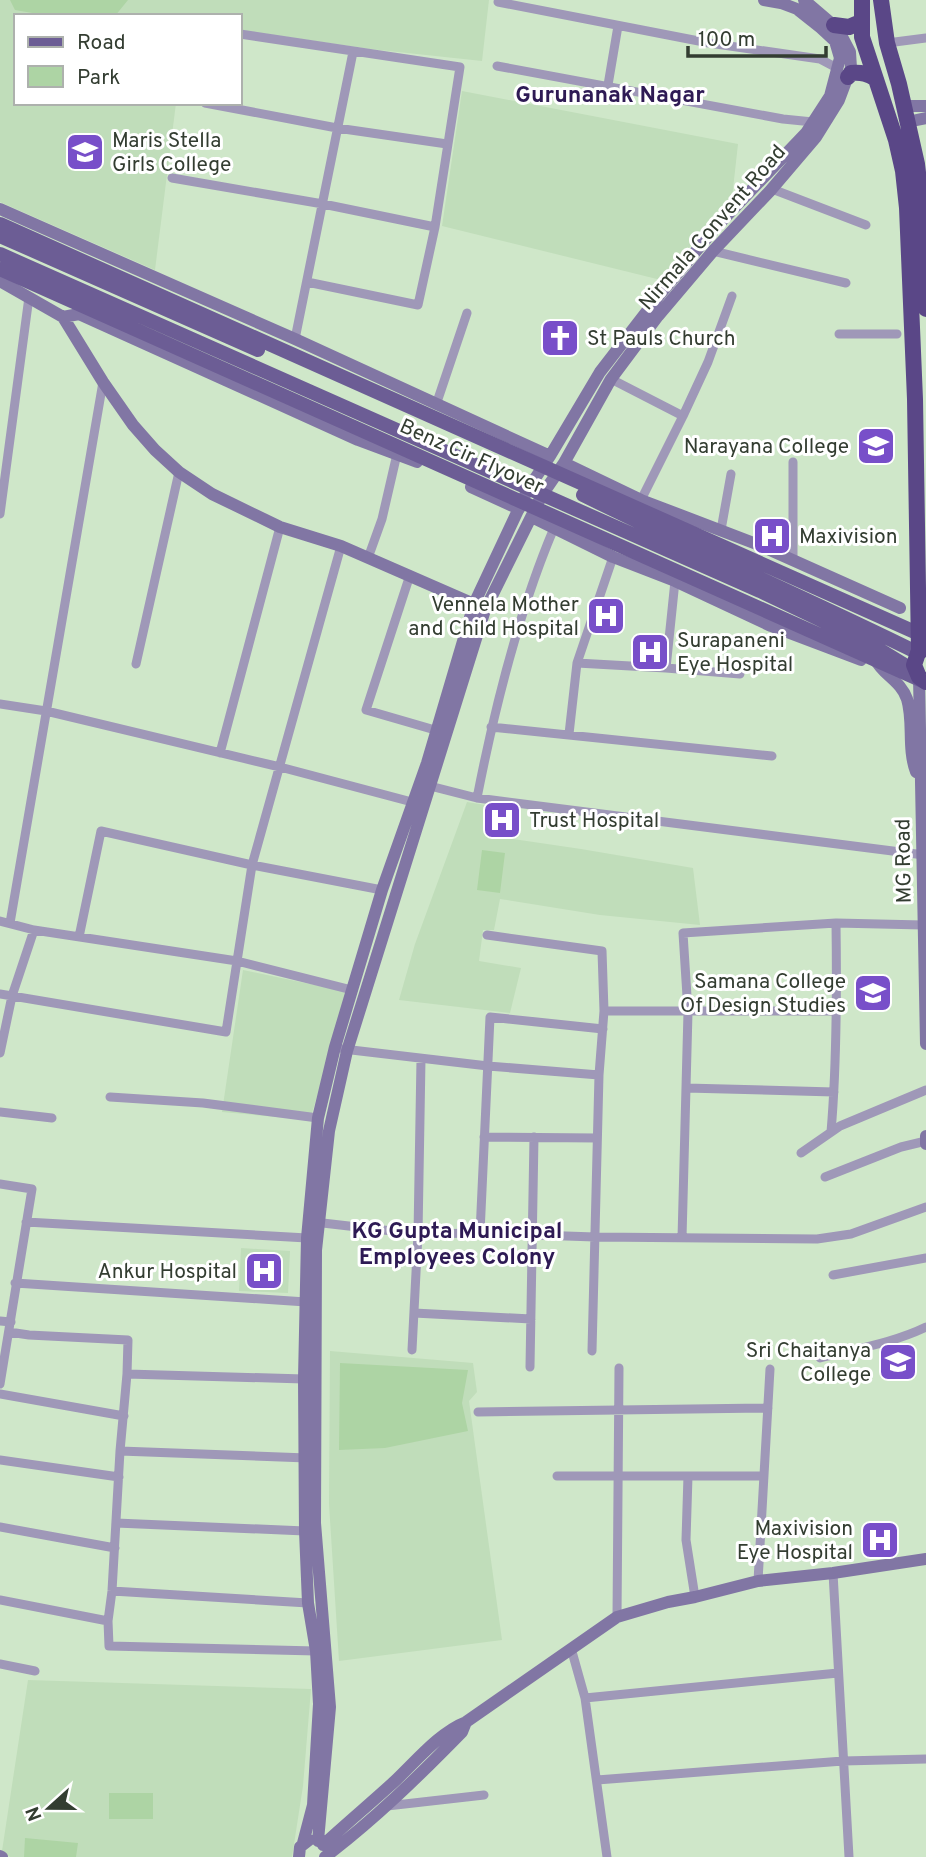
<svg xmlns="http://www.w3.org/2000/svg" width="926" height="1857" font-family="Overpass,sans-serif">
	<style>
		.built { fill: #c0ddba }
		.green { fill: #add4a4 }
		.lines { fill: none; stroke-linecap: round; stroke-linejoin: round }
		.street { stroke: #9f98b8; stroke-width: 9 }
		.secondary { stroke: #8176a4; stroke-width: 12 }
		.primary { stroke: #6c5d95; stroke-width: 14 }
		.highway { stroke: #5a4787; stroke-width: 16 }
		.labels { text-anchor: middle; stroke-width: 6; stroke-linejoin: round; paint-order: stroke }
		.poi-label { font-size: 21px; fill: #333d31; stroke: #fff; text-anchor: end }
		.street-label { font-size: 21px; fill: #333d31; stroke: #fff }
		.neighbourhood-label { font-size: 23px; font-weight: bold; fill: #2e1a54; stroke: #fff }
	</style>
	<rect width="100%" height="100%" fill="#cfe7c9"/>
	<path class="built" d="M0,0H489L482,61L370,49L240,30V16H16V103H176L155,270L0,202Z
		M462,91L738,144L732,198L661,280L442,226Z
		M467,802L491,806L486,835L581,849L693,868L700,925L600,915L500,899L494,930H483L479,961L521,968L510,1013L399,1000L415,944Z
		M243,970L348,992L310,1120L222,1112Z
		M241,1248L290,1251L288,1293L239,1291Z
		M330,1351L473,1363L477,1392L469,1401L502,1640L339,1661L329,1504Z
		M28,1680L311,1689L303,1786L292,1857H10L2,1851Z"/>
	<path class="green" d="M10,0H128L115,16H50L15,10Z
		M482,850L505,853L500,893L477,890Z
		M340,1363L468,1370L462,1403L468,1431L385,1448L339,1450Z
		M109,1793H153V1819H109Z
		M25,1838L78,1843L76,1857H24Z"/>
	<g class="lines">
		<path class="street" d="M498,2L709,43L820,59L837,68
			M240,34L460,67L435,227L418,305L307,282
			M887,43L926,38
			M497,66L783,119L813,122
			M608,85L618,26
			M205,103L337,128L447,144
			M172,178L323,204L435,227
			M772,189L866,225
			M713,251L846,283
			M839,334H897
			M295,339L353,52
			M611,379L683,416
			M436,405L467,313
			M641,500L683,416L708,362L732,296
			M0,514L29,297
			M721,530L731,474
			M368,558L382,519L397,454
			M793,560V462
			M410,575L366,710L435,730
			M577,663L666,668L740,674
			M136,664L179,472
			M666,668L675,581
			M0,704L46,711L280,767L412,802
			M491,727L772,756
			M569,734L577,663L613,557
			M220,753L280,527
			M426,785L477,798L924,855
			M477,798C495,706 518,613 554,528
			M0,921L34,930L237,961L352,990
			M10,923L103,382
			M487,935L602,951L604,1011L599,1075L592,1351
			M79,937L101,831L252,865L382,890
			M0,994L226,1032L252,865L341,546
			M604,1011H837
			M343,1049L488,1066L599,1075
			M0,1053L12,996L34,930
			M686,1088L834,1092
			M110,1097L203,1103L318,1118
			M0,1112L52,1118
			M831,1132C837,1062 837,993 836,923
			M484,1137L597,1138
			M801,1153L840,1126L926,1090
			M825,1177L901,1147L926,1141
			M0,1184L32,1189L0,1384
			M26,1222L307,1238
			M314,1222L418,1234L480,1233L595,1237L817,1239L851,1234L926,1207
			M480,1233L490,1017L603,1029
			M682,1238L688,1012L683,933L836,923L923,925
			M833,1275L926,1258
			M15,1283L306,1302
			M414,1313L531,1319
			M0,1321L11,1322
			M9,1332L29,1335L128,1340L127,1374
			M412,1350L418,1234L421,1059
			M820,1358C855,1349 893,1343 926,1327
			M530,1367L534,1137
			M304,1379L127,1374L120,1451L112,1591L108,1621L109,1646L316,1651
			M0,1394L124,1416
			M478,1412L768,1408
			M120,1451L307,1458
			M0,1460L119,1477
			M557,1476H764
			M688,1476L686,1540L695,1597
			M116,1523L305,1531
			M0,1527L115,1548
			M833,1573L849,1857
			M758,1581L770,1369
			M112,1591L308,1603
			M0,1600L108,1621
			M617,1617L619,1368
			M571,1648L585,1698L607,1857
			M0,1664L35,1671
			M585,1698L838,1673
			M597,1780L843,1761L926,1759
			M387,1806L484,1795"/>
		<path class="secondary" d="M904,106H926
			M907,122L926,118
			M0,209L295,339L550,456
			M0,281L63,317L103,382L133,425L155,450L179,472L212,494L280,527L341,546L474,604
			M63,317L79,314L358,440L417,462
			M564,463L641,500L759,545L900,608
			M471,487L519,509
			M532,517L613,557L675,581L771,626L861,660
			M875,659C883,675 901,681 907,699C914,722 907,748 916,772
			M919,677L926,1044
			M926,1136V1144
			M318,1841L330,1707L315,1523L316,1250L329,1131L347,1051L485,610L542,495L564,463L611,379L658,316L713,251L770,191L816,137L839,100L851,68L850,52L838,29L804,0
			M303,1843L313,1805L319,1704L316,1651L308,1603L305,1531L304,1379L307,1238L318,1118L335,1047L382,890L427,763L474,604L528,489L550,456L600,372L658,297L716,227L806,133L830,96L840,58L835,41L821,28L797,9L781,3L764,0
			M323,1845C347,1823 372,1802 396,1780C416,1761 440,1732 466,1722L617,1617L668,1602L695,1597L758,1581L833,1573L926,1559
			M0,1856L2,1857
			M299,1857L300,1847L309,1840
			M325,1857C375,1819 418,1777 462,1732L466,1722"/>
		<path class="primary" d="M0,224L926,637
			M0,236L258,350
			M0,254L760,591L867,642L908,667
			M0,269L925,682
			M583,495C694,550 807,598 918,653"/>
		<path class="highway" d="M862,0V37L896,140L903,171L907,208L915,399L919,651
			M881,0L887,43L899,84L917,164L922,206L926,309
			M834,25L849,27L861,22
			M848,77L851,73C862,72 868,74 876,79
			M926,647L918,653L914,665L919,677L926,682"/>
	</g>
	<defs>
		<symbol id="university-square" viewBox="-11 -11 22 22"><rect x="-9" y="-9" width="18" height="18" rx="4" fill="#784fc9" stroke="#fff"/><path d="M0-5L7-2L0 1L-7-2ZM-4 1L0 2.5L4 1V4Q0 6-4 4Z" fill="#fff"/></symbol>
		<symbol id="church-square" viewBox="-11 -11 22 22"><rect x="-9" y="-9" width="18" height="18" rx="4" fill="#784fc9" stroke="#fff"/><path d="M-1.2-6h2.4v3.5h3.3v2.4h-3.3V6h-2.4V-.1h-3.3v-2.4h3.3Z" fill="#fff"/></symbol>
		<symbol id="hospital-square" viewBox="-11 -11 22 22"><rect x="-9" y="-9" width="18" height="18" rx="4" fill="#784fc9" stroke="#fff"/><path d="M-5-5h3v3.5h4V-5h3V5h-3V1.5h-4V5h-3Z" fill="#fff"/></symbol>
	</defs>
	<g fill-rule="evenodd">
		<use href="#university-square" x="63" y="130" width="44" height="44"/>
		<use href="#church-square" x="538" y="316" width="44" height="44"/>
		<use href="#university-square" x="854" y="424" width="44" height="44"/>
		<use href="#hospital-square" x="750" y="514" width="44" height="44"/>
		<use href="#hospital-square" x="584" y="594" width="44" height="44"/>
		<use href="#hospital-square" x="628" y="630" width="44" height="44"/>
		<use href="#hospital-square" x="480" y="798" width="44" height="44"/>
		<use href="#university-square" x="851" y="971" width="44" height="44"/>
		<use href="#hospital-square" x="242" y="1249" width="44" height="44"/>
		<use href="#university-square" x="876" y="1340" width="44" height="44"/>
		<use href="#hospital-square" x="858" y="1518" width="44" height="44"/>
	</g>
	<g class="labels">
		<g class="poi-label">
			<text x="112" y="147" text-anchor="start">Maris Stella<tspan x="112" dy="24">Girls College</tspan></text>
			<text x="587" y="345" text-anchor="start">St Pauls Church</text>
			<text x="849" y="453">Narayana College</text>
			<text x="799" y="543" text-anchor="start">Maxivision</text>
			<text x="579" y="611">Vennela Mother<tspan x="579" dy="24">and Child Hospital</tspan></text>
			<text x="677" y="647" text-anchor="start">Surapaneni<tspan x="677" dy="24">Eye Hospital</tspan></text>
			<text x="529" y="827" text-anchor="start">Trust Hospital</text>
			<text x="846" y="988">Samana College<tspan x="846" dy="24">Of Design Studies</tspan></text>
			<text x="237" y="1278">Ankur Hospital</text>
			<text x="871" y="1357">Sri Chaitanya<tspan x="871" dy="24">College</tspan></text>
			<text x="853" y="1535">Maxivision<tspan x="853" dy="24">Eye Hospital</tspan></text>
		</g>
		<g class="street-label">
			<text transform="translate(712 227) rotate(-49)" y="7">Nirmala Convent Road</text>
			<text transform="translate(472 456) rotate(24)" y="7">Benz Cir Flyover</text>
			<text transform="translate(903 861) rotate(-91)" y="7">MG Road</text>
		</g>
		<g class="neighbourhood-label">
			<text x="610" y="102">Gurunanak Nagar</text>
			<text x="457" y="1238">KG Gupta Municipal<tspan x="457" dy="26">Employees Colony</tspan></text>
		</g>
	</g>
	<rect x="14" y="14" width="228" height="91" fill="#ffffff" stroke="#adb1ad" stroke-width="2"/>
	<rect x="28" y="37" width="35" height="10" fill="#6c5d95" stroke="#adb1ad" stroke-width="2"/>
	<text x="77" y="49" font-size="21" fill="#333d31">Road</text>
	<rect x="28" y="66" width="35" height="21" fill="#add4a4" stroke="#adb1ad" stroke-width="2"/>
	<text x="77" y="84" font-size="21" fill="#333d31">Park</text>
	<g transform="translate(49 1808) rotate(249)" stroke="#ffffff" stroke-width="5" paint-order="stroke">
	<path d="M0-5L12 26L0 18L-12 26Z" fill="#333d31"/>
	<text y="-10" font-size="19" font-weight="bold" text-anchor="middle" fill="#333d31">N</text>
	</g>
	<path d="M688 46v10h138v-10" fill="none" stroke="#333d31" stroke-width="3.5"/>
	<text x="698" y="46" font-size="21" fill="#333d31" stroke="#ffffff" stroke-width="5" paint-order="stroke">100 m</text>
</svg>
